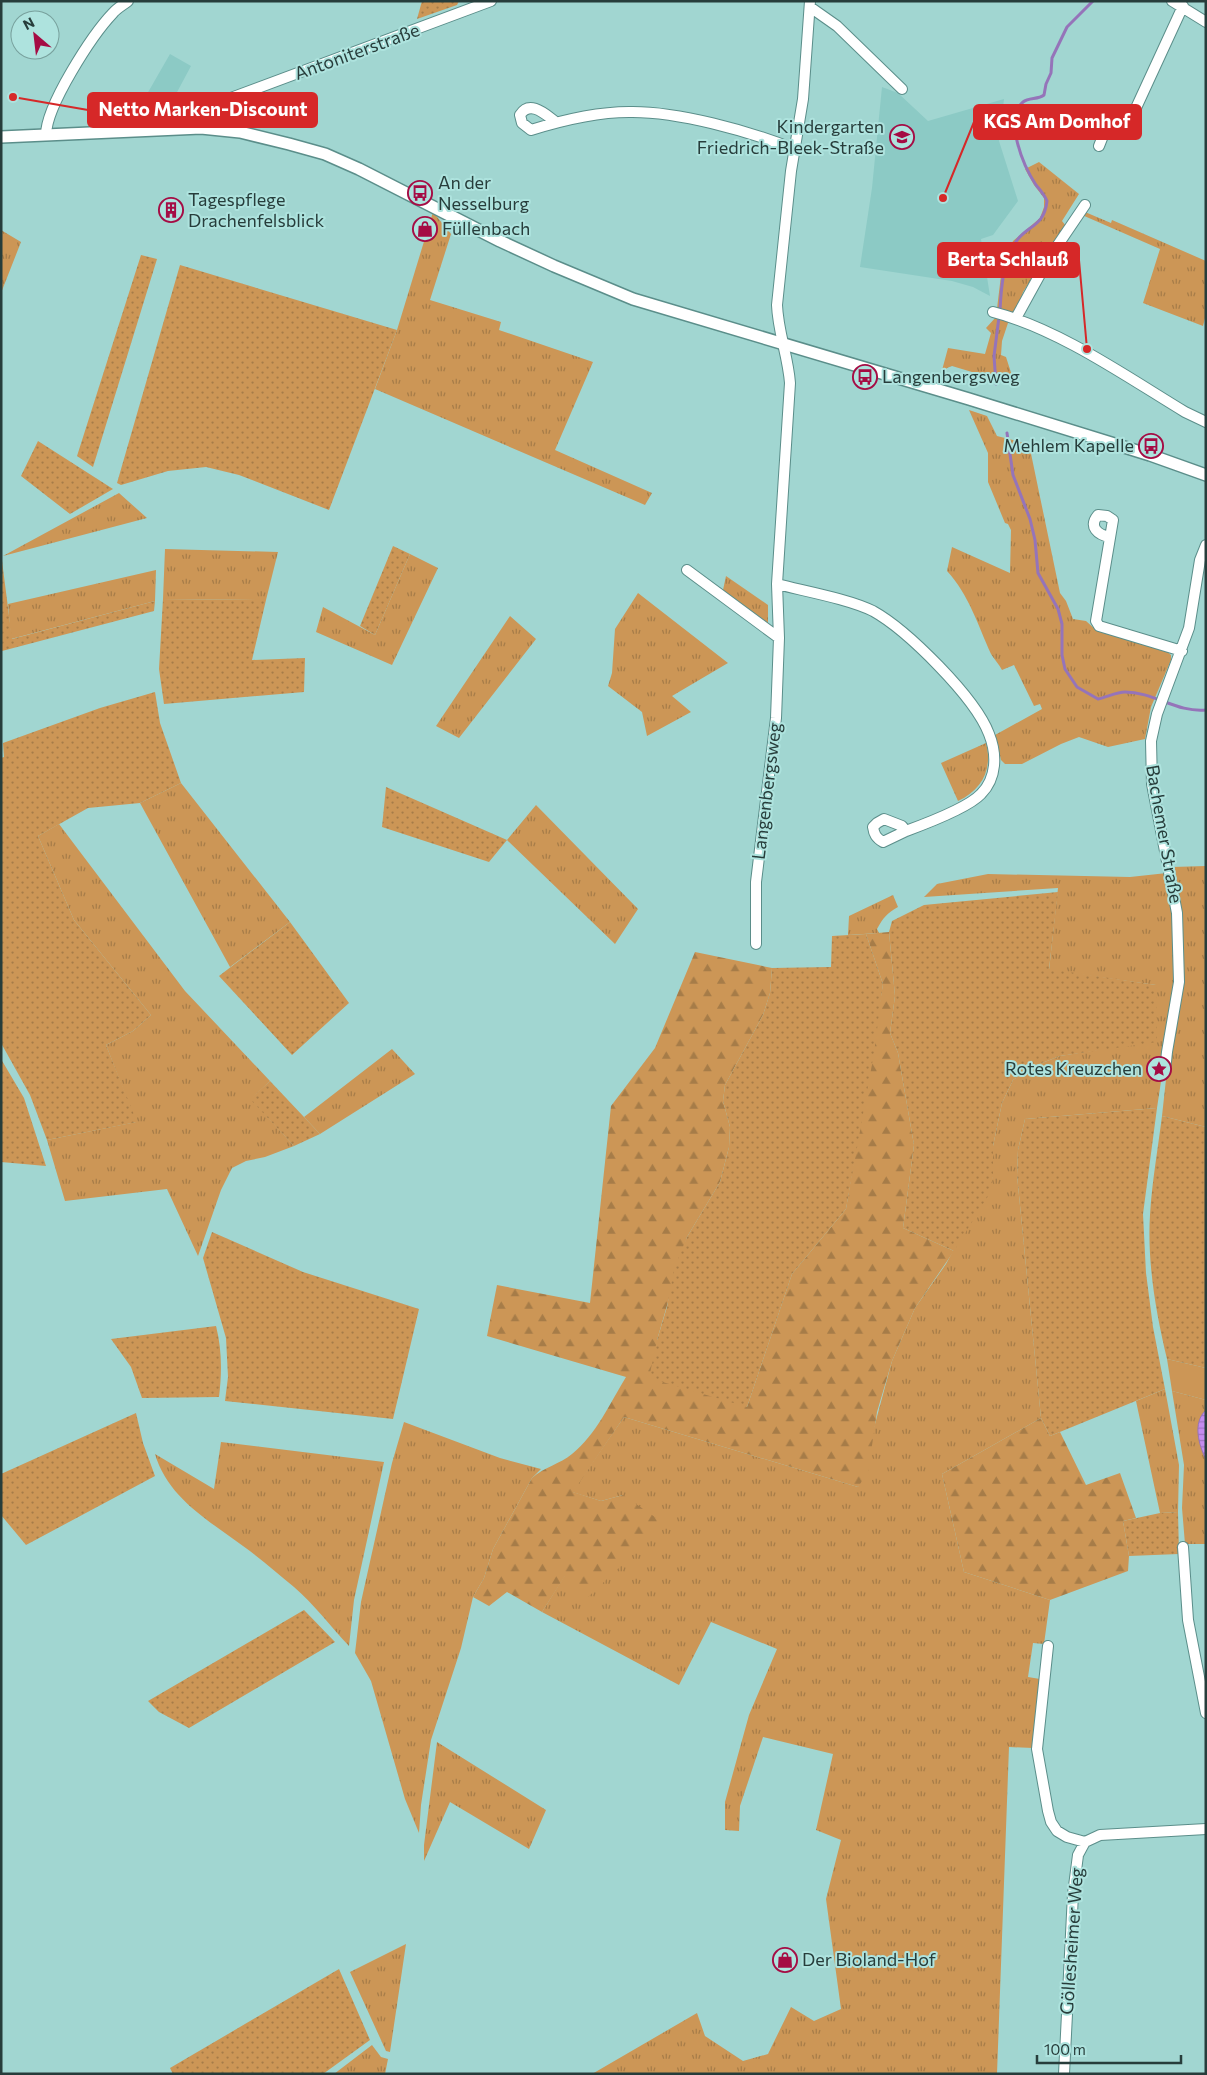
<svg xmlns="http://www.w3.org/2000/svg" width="1207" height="2075" font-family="Commissioner,sans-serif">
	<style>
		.built { fill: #8ccac5 }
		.grass { fill: url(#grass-tufts) }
		.forest { fill: url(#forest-firs) }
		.park { fill: #cc9656 }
		.garden { fill: url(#garden-dots) }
		.water { fill: url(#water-rules); stroke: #9574b9 }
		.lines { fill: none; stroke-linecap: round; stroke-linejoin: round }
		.stream { stroke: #9574b9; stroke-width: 3 }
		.minor-casing { stroke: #5b8e8a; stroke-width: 12 }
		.tertiary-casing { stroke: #5b8e8a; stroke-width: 14 }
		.minor { stroke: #fff; stroke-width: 10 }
		.tertiary { stroke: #fff; stroke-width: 11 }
		.labels { text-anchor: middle; stroke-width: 4; stroke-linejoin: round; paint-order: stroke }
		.street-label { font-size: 18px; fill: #273d3b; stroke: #aee3de }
		.poi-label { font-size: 18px; fill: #273d3b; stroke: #aee3de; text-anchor: start }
		.leader { fill: none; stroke: #d62828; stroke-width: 2 }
		.callout-dot { fill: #d62828; stroke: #aee3de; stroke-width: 2 }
		.callout { fill: #d62828; stroke: #d62828; stroke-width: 2 }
		.callout-label { font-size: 19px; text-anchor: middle; font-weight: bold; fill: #fff }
	</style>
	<defs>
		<pattern id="grass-tufts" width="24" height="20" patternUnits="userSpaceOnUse" patternTransform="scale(1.25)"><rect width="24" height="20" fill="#cc9656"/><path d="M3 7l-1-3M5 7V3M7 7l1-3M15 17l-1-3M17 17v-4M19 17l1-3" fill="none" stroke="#a67c48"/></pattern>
		<pattern id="forest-firs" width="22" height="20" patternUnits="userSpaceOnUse" patternTransform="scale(1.25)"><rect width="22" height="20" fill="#cc9656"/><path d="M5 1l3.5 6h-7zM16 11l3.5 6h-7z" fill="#a67c48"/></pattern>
		<pattern id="garden-dots" width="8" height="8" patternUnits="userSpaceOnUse" patternTransform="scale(1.25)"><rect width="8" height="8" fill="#cc9656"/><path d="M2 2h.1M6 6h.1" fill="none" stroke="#a67c48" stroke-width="1.8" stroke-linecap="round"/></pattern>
		<pattern id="water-rules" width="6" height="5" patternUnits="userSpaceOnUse" patternTransform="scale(1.25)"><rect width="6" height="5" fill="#c48bef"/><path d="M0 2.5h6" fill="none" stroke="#9f73c3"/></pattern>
	</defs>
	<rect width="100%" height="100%" fill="#a1d6d1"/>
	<path class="built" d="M170,54L191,66L168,109L135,115Z
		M882,87L898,93L928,121L1004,99L999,141L1018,201L993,235L981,239L990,296L973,287L952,281L860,267L872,188Z"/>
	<path class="grass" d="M1039,162L1079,194L1062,221L1066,226L1023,292L1017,313L1008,323L1002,341L1001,355L1006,357L1015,385L952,366L947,368L941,374L948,348L985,354L991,333L986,328L996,317L1002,267L1013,241L1040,218L1044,207V198L1034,185L1025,169Z
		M433,212L451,234L430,300L501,322L499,330L593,362L555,450L652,493L645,505L375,389L397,330Z
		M1085,212L1111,223L1112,220L1206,261V314L1203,326L1143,303L1160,249L1082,215Z
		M1,230L21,242L1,293Z
		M969,410L987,416L997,436L1029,444L1060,593L1066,601L1073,619L1086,621L1096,630L1165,650L1171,655V660L1151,707L1145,739L1108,747L1079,737L1061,744L1022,764H1005L1001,760L995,735L1042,709L1040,704L1034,706L1014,665L1002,670C999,664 994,659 991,654C978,625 969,595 947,571L952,547L1010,573L1011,530L1008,524L1005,523L988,482V453Z
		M119,493L147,518L3,556Z
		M165,549L278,552L266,600L163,599Z
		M410,554L438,568L392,665L316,632L323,607L375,635Z
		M156,570L155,601L11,639L8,604Z
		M726,576L768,605V625L723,590Z
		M638,593L728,663L672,696L691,712L647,736L642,712L608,686L612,673L615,629Z
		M510,616L536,639L459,738L436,726Z
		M986,743C993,769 982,790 958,801L941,763Z
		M181,783L290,922L230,967L140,803Z
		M536,805L638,909L615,944L507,840Z
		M59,824L185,991L270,1081L251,1099L294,1146L265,1157L246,1161L232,1168L221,1190L198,1256L167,1189L65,1201L47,1140L136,1122L106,1045L133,1031L151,1015L74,920L38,836Z
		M1206,866V1127L1162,1116L1169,1052L1182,983L1172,867Z
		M1167,873L1175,913L1176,982L1157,1108L1025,1119L1018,1150L1017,1175L1041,1418L942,1474L964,1572L1050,1600L1044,1644L1033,1643L1028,1677L1040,1679L1033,1748L1009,1747L997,2074H592L697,2013L705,2036L743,2061L768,2054L791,2007L814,2021L841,2009L826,1899L841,1840L816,1830L833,1754L763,1737L740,1806L739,1831L725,1830V1802L749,1715L777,1649L711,1622L679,1685L542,1612L565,1575L623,1495L601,1501L572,1492L624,1417L858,1487L892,1361L915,1308L946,1264L993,1177V1146L1002,1103L1013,1080L1034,1066L1060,1056L1097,1050L1156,985L1049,970L1058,888L924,897L937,884L988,874L1130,877Z
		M893,895L898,907C887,913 883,918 877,929L879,933L848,935L849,916Z
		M392,1049L415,1074L320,1134L304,1117Z
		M1165,1389L1179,1465L1178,1512L1160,1513L1136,1401Z
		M1172,1391L1206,1400V1544H1185L1182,1508L1184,1465Z
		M404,1422L500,1458L541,1469L532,1478L493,1549L484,1578L473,1597L461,1648L431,1740L421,1805L419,1833L405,1799L371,1681L355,1653L361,1602L392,1463Z
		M221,1442L384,1462L354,1600L349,1646C331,1627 314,1604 294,1587C277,1573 261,1559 243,1546C208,1520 168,1498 155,1454L214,1489Z
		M437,1742L546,1810L529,1849L450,1802L424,1861V1845Z
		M406,1944L390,2052L386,2051L350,1972Z
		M372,2045L381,2057L388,2059L385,2074H334Z"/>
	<path class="forest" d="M889,932L895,996L890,1033L898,1053L914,1145L903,1228L954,1251L915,1308L892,1361L877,1412L868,1472L858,1487L624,1417L573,1492L601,1501L623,1495L665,1524L587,1598L565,1576L542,1612L507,1592L489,1606L473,1597L484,1578L493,1549L532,1478C544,1467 560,1464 572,1454C596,1435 610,1403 626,1377L487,1336L497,1285L590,1303L611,1106L655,1048L695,952L772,968L770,993L763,1015L725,1085L723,1101L730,1127L729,1147L720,1182L687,1237L657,1340L747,1407L792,1274L846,1209L883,984L866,934Z
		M1041,1418L1050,1436L1060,1432L1086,1485L1120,1473L1136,1518L1123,1521L1129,1556L1128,1571L1050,1600L964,1572L942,1474Z"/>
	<path class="park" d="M1167,1359L1206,1368V1400L1172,1391Z"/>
	<path class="garden" d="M422,1H459L457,5L417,19Z
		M141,255L157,259L93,467L77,456Z
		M180,265L397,330L329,510L239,475L206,467L168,471L121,485L117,483Z
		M38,441L113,489L70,514L21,476Z
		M393,546L410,554L375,635L360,626Z
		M1,553L12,639L155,601L154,611L2,651L1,653Z
		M163,599L266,600L252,660L305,658L304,692L164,704L159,669Z
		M155,692L160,723L181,783L140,803L88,808L38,836L74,920L151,1015L133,1031L106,1045L137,1122L47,1140L30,1095L1,1043V758L4,757L3,743L100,708Z
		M386,787L507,840L489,862L382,827Z
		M1058,892L1049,969L1156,985L1157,1042L1060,1056L1034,1066L1013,1080L1002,1103L993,1146V1177L990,1193L954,1251L903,1228L914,1145L898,1053L890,1033L895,996L889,932L892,921L924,905Z
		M290,922L349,1003L292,1055L219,976Z
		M866,934L883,984L874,1053L846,1209L792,1274L747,1407L649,1378L657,1340L667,1307L674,1269L687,1237L720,1182L729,1147L730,1127L723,1101L725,1085L763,1015L770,993L772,968L831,967L832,936Z
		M1,1059L24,1098L46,1166L1,1162Z
		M270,1081L320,1134L294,1146L250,1099Z
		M1157,1108L1143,1214L1146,1273L1153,1327L1165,1389L1050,1436L1041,1418L1017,1175L1018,1150L1025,1119Z
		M1162,1116L1206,1127V1368L1167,1359C1156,1313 1147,1262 1150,1215C1152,1182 1158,1148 1162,1116Z
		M212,1232L303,1272L419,1309L393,1419L225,1401L228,1377L226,1338L203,1258Z
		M216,1326C222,1349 222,1373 219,1397L142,1398L131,1367L111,1339Z
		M136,1413L143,1443L155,1476L26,1545L1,1515V1474Z
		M1178,1512L1179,1554L1129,1556L1123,1521L1160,1513Z
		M304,1610L335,1642L189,1728L159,1712L148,1701Z
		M339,1969L370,2040L323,2074H173L170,2068Z"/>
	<path class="water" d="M1206,1410V1460C1199,1445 1192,1423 1206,1410Z"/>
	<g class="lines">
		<path class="stream" d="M1000,311C1001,289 1003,262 1015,243C1026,225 1044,228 1047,201C1044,194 1040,190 1036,185C1024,167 1003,119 1023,102C1029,97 1038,100 1044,95L1046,84L1051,73L1052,58L1067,27L1093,1
			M996,384L994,356L999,317
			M1007,433L1013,475L1030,519L1035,540L1038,573L1058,609L1062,624V655L1065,669L1077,687L1098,699C1107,697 1117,692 1125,692C1154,692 1177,713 1206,710"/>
		<defs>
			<path id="minor" d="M1172,1L1206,22
				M810,7L837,26L902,89
				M556,122C546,115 530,99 520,115L522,123L531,130C563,120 596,112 629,112C677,111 749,131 794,149
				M213,129C215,115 218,108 228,99L491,1
				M46,135C46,106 92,35 113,13C117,8 123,5 128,1
				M1099,146L1112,113L1130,121L1183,6
				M993,312C1059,329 1127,377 1185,412L1206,422
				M1016,318L1049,258L1085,205
				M1110,537C1098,535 1088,527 1098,515L1107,516L1113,520L1096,621L1099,626L1182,651
				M687,570L779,638
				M777,584C804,591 849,599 873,611C907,630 975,697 989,734C997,754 997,778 981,794C968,808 925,824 906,831L902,826L884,819L877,823L873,827C874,834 876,838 883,842L906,831
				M756,944V882L776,718L779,638L777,584L790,383C788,356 778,332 777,305L791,171L803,99L810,1
				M1165,1071L1167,1052L1179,982L1177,913L1152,784L1151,741L1157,714L1189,628L1200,560L1206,545
				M1183,1547L1188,1620L1206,1713
				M1048,1646L1037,1749L1048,1811L1051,1822L1057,1831L1067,1837L1085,1842
				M1064,2074L1073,1894L1078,1855L1085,1842L1100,1835L1206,1829"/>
			<path id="tertiary" d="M1,137L201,128L240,132L289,144L325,154L359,169L500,241L554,266L633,299L969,399L1150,455L1206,475"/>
		</defs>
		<use href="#minor" class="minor-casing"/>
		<use href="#tertiary" class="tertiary-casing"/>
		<use href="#minor" class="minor"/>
		<use href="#tertiary" class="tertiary"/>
	</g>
	<defs>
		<symbol id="school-ring" viewBox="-11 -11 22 22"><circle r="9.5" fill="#aee3de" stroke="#a50c44" stroke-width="1.5"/><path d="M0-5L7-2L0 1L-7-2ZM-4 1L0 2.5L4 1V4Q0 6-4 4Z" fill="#a50c44"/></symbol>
		<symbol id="bus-ring" viewBox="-11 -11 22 22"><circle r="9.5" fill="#aee3de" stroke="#a50c44" stroke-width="1.5"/><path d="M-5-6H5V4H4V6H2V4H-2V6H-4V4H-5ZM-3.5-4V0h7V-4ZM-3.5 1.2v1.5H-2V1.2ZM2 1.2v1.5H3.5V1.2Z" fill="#a50c44"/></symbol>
		<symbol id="building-ring" viewBox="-11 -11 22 22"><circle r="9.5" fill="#aee3de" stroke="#a50c44" stroke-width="1.5"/><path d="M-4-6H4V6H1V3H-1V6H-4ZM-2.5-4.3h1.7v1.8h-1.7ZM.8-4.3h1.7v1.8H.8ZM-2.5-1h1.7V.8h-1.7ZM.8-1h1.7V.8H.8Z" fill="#a50c44"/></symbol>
		<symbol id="shop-ring" viewBox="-11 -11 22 22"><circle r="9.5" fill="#aee3de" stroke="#a50c44" stroke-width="1.5"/><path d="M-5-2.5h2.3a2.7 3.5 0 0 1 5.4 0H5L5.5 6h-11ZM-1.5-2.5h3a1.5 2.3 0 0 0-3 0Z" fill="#a50c44"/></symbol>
		<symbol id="sight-ring" viewBox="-11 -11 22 22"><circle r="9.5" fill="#aee3de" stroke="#a50c44" stroke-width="1.5"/><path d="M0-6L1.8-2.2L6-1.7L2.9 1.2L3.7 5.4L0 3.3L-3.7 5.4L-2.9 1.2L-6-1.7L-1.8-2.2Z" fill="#a50c44"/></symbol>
	</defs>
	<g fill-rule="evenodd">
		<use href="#school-ring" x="888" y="123" width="28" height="28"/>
		<use href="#bus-ring" x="406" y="179" width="28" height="28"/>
		<use href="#building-ring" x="157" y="196" width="28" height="28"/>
		<use href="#shop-ring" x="411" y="215" width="28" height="28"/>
		<use href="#bus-ring" x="851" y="363" width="28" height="28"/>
		<use href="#bus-ring" x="1137" y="432" width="28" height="28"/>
		<use href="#sight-ring" x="1145" y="1055" width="28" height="28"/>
		<use href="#shop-ring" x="771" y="1946" width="28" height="28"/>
	</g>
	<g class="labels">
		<g class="street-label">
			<text transform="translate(357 52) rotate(-20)" y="6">Antoniterstraße</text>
			<text transform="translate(767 791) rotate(-83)" y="6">Langenbergsweg</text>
			<text transform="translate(1164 834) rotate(80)" y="6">Bachemer Straße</text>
			<text transform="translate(1072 1941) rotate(-86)" y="6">Göllesheimer Weg</text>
		</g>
		<g class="poi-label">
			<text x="884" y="133" text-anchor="end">Kindergarten<tspan x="884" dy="21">Friedrich-Bleek-Straße</tspan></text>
			<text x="438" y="189">An der<tspan x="438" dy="21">Nesselburg</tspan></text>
			<text x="188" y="206">Tagespflege<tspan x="188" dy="21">Drachenfelsblick</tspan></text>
			<text x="442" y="235">Füllenbach</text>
			<text x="882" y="383">Langenbergsweg</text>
			<text x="1134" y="452" text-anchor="end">Mehlem Kapelle</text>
			<text x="1142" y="1075" text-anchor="end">Rotes Kreuzchen</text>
			<text x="802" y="1966">Der Bioland-Hof</text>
		</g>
	</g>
	<path class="leader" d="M13 97L88 110M943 198L974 122M1087 349L1079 260"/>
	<g class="callout-dot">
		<circle cx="13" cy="97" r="5"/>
		<circle cx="943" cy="198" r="5"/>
		<circle cx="1087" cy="349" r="5"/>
	</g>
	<g class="callout">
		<rect x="88" y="93" width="229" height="34" rx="5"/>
		<rect x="974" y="105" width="167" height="34" rx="5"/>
		<rect x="938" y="243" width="141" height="34" rx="5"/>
	</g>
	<g class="callout-label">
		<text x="203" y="116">Netto Marken-Discount</text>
		<text x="1057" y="128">KGS Am Domhof</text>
		<text x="1008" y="266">Berta Schlauß</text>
	</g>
	<rect width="1207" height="2075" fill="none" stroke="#273d3b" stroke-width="5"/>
	<g transform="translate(35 35) rotate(332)"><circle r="24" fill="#aee3de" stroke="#78a19d"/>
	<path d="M0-4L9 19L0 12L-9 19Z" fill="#a50c44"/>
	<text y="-8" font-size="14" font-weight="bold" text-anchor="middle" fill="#273d3b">N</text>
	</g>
	<path d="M1037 2055v8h144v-8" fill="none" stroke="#273d3b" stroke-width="2.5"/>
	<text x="1044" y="2055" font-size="15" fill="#273d3b" stroke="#aee3de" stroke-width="4" paint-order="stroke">100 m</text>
</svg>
